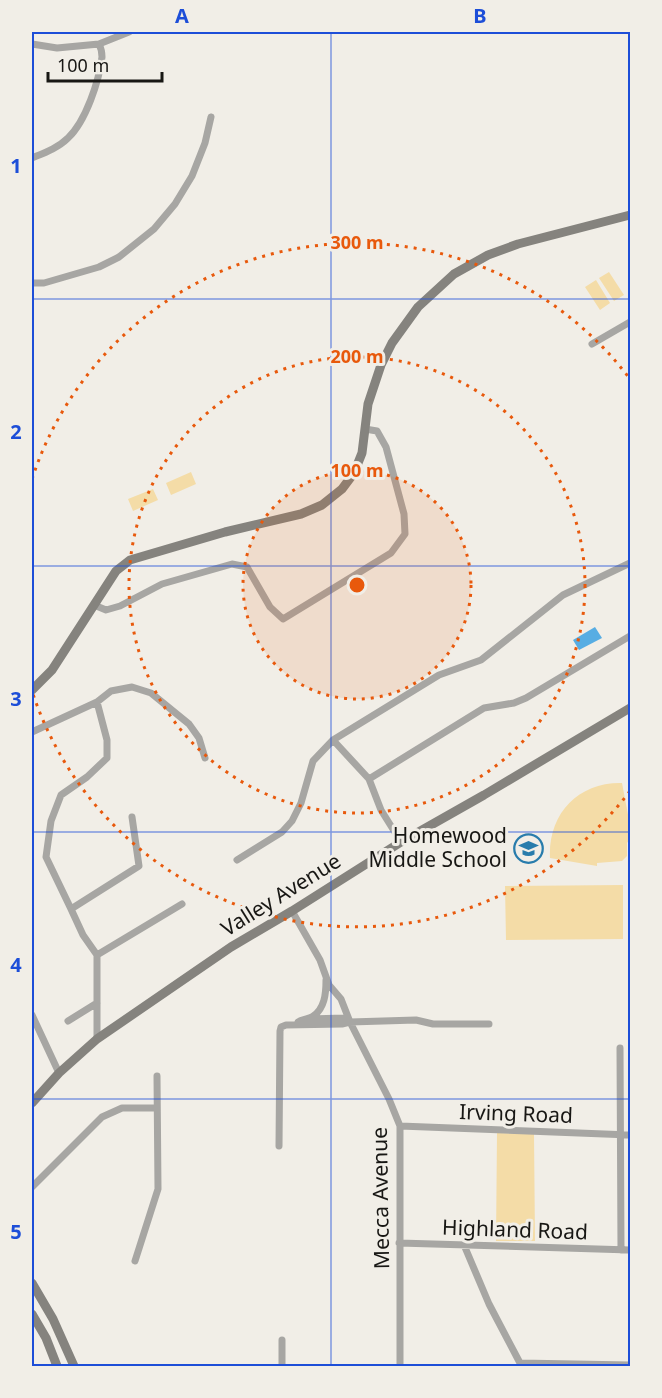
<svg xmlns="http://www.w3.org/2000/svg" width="662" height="1398" font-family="'Noto Sans',sans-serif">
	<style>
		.green { fill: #f4dca7 }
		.water { fill: #57ade3 }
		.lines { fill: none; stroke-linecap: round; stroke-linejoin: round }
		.street { stroke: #a7a6a3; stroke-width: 7 }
		.secondary { stroke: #85837e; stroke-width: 9 }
		.grid { fill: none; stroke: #1d4ed8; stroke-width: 1.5; stroke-opacity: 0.55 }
		.ring { fill: none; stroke: #e8590c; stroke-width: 3; stroke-dasharray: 3 6 }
		.labels { text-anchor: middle; stroke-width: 6; stroke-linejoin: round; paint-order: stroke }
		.poi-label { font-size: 21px; fill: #181714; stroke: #f1eee7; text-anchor: end }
		.street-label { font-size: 21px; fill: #181714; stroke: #f1eee7 }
		.centre { fill: #e8590c; stroke: #f1eee7; stroke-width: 3 }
		.ring-label { font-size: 18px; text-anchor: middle; font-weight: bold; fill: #e8590c; stroke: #f1eee7; stroke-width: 6; stroke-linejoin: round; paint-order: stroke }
		.neatline { fill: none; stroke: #1d4ed8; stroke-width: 2 }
		.grid-label { font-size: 20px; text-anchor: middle; font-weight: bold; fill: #1d4ed8 }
	</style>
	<rect width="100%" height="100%" fill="#f1eee7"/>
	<path class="green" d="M609,272L624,295L614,301L599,278Z
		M596,280L610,303L600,310L585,287Z
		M191,472L196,484L171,495L166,483Z
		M153,489L158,500L133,511L128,499Z
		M622,783L630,825V830H628L629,840L627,843V856L622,861L597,863V866L550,858C548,814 578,782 622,783Z
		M623,885V939L506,940L505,886Z
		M497,1133L534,1134L535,1241H496Z"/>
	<path class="water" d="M595,627L602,638L579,650L573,640Z"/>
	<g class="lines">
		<path class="street" d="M32,44L57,48L99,44L129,32
			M32,158C44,153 58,148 68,138C86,121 99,81 102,57C102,53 101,48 99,44
			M32,283H44L99,267L119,257L154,229L175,204L192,176L205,143L211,117
			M592,344L630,322
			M94,605L106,610L120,606L162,584L232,564L247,567L270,607L283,619L391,553L405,534L404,514L386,447L377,431L365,429
			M97,702L107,740V758L87,777L61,795L51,821L46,857L71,909L139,866L132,817
			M32,732L97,702L111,691L132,687L151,693L189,724L199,738L205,758
			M333,740L369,779L381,810L401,842
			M369,779L484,708L514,703L526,698L630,636
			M237,860L282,832L292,821L301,803L313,761L333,740L439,675L481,660L563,595L630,563
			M71,909L83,935L97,955V1039
			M292,911L320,960L329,985L341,999L350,1022L389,1099L400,1126V1366
			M97,955L182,904
			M32,1015L59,1073
			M309,1019L344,1018L350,1022
			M68,1021L97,1003
			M297,1025L298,1022C302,1019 308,1019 312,1017C325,1009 326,993 326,980
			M620,1048L621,1250
			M400,1126L630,1135
			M279,1146L280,1031L281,1027L286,1025L342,1024L350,1022L416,1020L433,1024H489
			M32,1187L102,1117L122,1108H157
			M399,1243L630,1250
			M464,1245L489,1304L520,1363V1366
			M135,1261L158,1189L157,1076
			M520,1363L630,1365
			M282,1366V1340"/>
		<path class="secondary" d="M32,690L52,670L116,571L130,560L225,532L301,514L322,505L342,489L354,473L362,453L368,404L381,365L392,343L418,307L454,274L488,255L518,244L630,215
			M32,1103L59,1073L97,1039L231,947L292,911L401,842L484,795L630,708
			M32,1283L53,1319L74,1366
			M32,1314L46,1338L57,1366"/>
	</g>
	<path class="grid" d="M331,32V1366M32,299H630M32,566H630M32,832H630M32,1099H630"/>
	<circle cx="357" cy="585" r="114" fill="#e8590c" fill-opacity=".12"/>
	<g class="ring">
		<circle cx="357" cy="585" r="114"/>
		<circle cx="357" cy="585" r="228"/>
		<path d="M630 791A342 342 0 0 1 32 691M32 479A342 342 0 0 1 630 379"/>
	</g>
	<defs>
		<symbol id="school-ring" viewBox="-11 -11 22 22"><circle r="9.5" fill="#f1eee7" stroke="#287cac" stroke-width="1.5"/><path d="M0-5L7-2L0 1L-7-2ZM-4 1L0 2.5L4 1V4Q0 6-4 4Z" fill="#287cac"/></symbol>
	</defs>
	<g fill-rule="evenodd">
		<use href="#school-ring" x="512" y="832" width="33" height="33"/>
	</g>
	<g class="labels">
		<g class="poi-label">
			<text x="507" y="843">Homewood<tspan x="507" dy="24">Middle School</tspan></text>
		</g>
		<g class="street-label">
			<text transform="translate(281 895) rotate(-32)" y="7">Valley Avenue</text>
			<text transform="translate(516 1114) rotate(2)" y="7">Irving Road</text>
			<text transform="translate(381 1198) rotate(-91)" y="7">Mecca Avenue</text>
			<text transform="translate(515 1230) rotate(2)" y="7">Highland Road</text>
		</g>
	</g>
	<circle cx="357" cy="585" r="9" class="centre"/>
	<g class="ring-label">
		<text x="357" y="249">300 m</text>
		<text x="357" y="363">200 m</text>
		<text x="357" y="477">100 m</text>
	</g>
	<rect width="662" height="1398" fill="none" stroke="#f1eee7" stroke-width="66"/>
	<path d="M48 72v9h114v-9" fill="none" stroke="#181714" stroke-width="3"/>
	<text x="57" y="72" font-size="18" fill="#181714" stroke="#f1eee7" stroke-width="4.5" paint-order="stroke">100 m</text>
	<rect x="33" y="33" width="596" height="1332" class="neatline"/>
	<g class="grid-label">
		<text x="182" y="23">A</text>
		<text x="480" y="23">B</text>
		<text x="16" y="173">1</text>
		<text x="16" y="439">2</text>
		<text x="16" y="706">3</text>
		<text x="16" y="972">4</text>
		<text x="16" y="1239">5</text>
	</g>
</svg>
